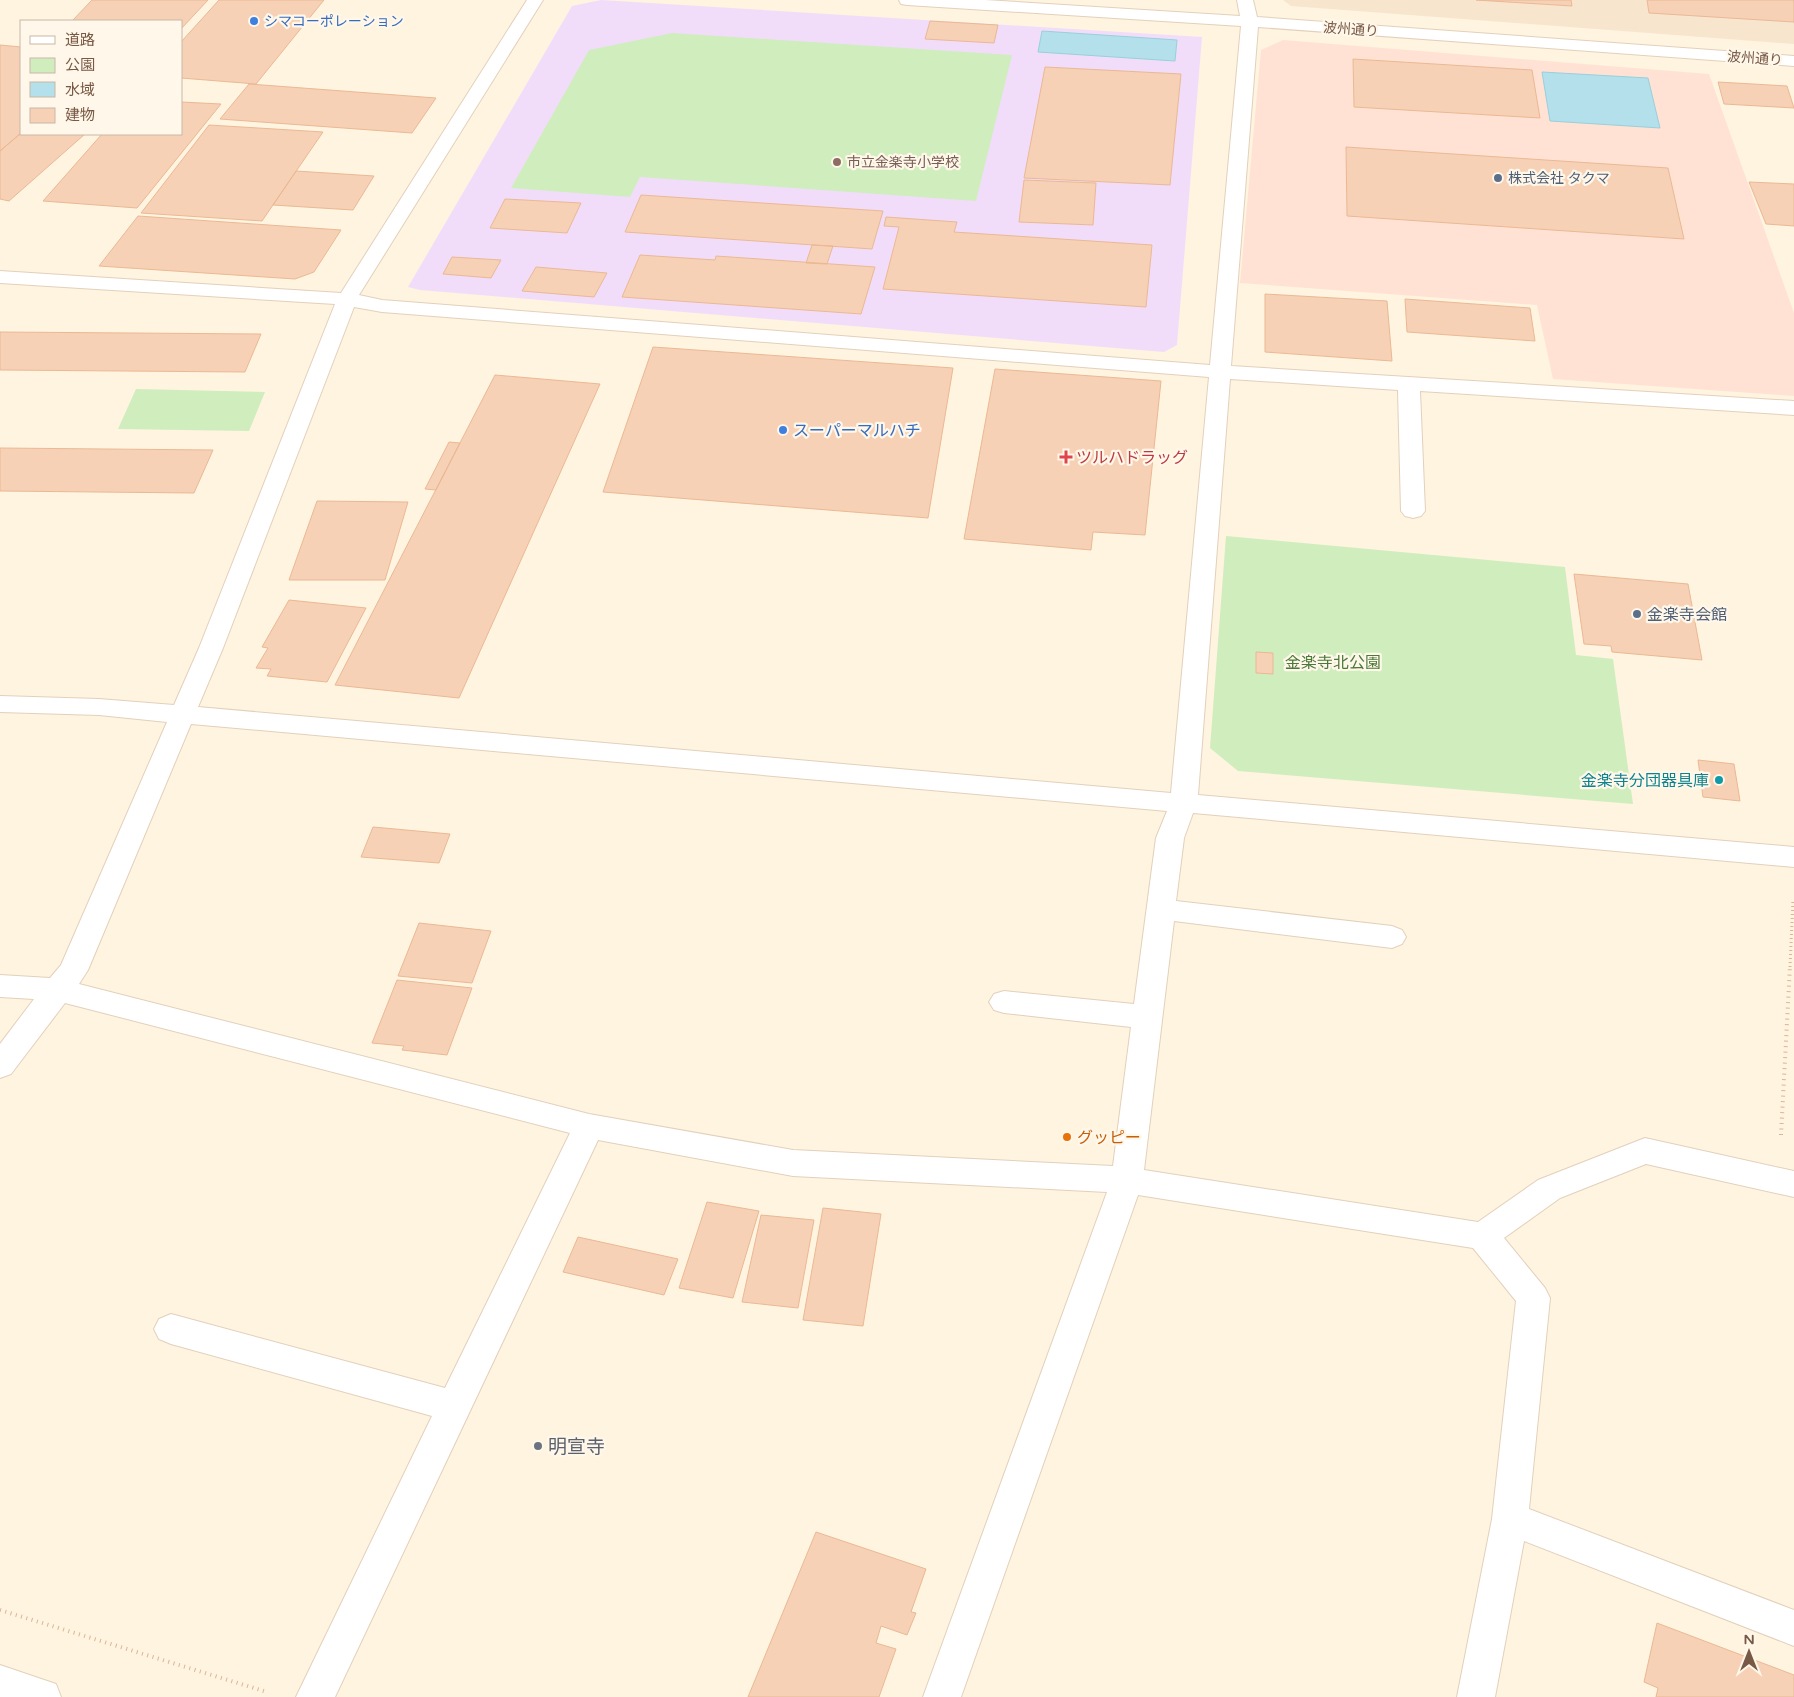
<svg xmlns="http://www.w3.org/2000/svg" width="1794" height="1697" font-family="'Varela Round','Noto Sans JP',sans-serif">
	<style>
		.residential { fill: #f7e5ce }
		.commercial { fill: #ffe2d4 }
		.education { fill: #f1ddfa }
		.green { fill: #d0edbe }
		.water { fill: #b3e0ea; stroke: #98d0dc }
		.building { fill: #f6d1b5; stroke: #ebb894 }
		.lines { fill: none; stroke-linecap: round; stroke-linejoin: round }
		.minor-casing { stroke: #e3d0bb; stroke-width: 2 }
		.path-far1 { stroke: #dbb499; stroke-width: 3; stroke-dasharray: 1 3; stroke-linecap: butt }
		.path { stroke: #dbb499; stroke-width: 4; stroke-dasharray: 1 4.5; stroke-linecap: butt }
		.minor { fill: #fff; fill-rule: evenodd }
		.shop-dot { fill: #3f7fe0; stroke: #fff7e9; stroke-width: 2 }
		.education-dot { fill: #8d6e63; stroke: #fff7e9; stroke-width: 2 }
		.service-dot { fill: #5c6f8a; stroke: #fff7e9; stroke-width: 2 }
		.health-dot { fill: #e0444e; stroke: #fff7e9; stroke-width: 2 }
		.culture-dot { fill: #0f9aa8; stroke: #fff7e9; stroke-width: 2 }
		.food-dot { fill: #e8710a; stroke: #fff7e9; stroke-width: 2 }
		.worship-dot { fill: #6b7280; stroke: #fff7e9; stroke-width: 2 }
		.labels { text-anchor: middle; stroke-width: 4.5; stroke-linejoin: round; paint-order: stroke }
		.far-shop-label { font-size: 14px; fill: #366cbe; stroke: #fff7e9; text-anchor: start }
		.far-street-label { font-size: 14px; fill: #785945; stroke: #fff7e9 }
		.far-education-label { font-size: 14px; fill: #785e54; stroke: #fff7e9; text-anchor: start }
		.far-service-label { font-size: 14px; fill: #4e5e75; stroke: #fff7e9; text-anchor: start }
		.shop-label { font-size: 16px; fill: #366cbe; stroke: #fff7e9; text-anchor: start }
		.health-label { font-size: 16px; fill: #be3a42; stroke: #fff7e9; text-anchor: start }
		.service-label { font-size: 16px; fill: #4e5e75; stroke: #fff7e9; text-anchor: start }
		.park-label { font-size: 16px; fill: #4a793a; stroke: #fff7e9 }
		.culture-label { font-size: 16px; fill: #0d838f; stroke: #fff7e9; text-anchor: end }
		.food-label { font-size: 16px; fill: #c56008; stroke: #fff7e9; text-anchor: start }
		.near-worship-label { font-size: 19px; fill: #5b616d; stroke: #fff7e9; text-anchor: start }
	</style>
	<rect width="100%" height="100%" fill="#fef4e0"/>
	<path class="residential" d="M1283,0H1794V44L1291,6Z"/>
	<path class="commercial" d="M1283,40L1709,74L1794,313V396L1553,379L1537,305L1240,283L1261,50Z"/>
	<path class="education" d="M601,0L1202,37L1177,345L1164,352L420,290L408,287L572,6Z"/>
	<path class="green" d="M672,33L1012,55L976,201L640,177L630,197L511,188L589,50Z
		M136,389L265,392L249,431L118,429Z
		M1226,536L1565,567L1576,655L1613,659L1633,804L1238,771L1210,748Z"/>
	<path class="water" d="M1042,31L1177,40L1175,61L1038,52Z
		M1542,72L1648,78L1660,128L1550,121Z"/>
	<path class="building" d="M92,0H208L181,29V21H72Z
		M219,0H324L256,84L181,78V42Z
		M1476,0H1571L1572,6Z
		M1647,0H1794V22L1649,13Z
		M930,21L998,25L994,43L925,39Z
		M0,45L21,47V133L0,151Z
		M1353,59L1532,70L1540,118L1354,107Z
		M1045,67L1181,74L1170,185L1024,178Z
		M1718,82L1787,86L1794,108L1724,104Z
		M249,84L436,98L412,133L220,119Z
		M181,102L221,104L137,208L43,201L102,134H181Z
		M209,125L323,132L262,221L141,213Z
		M21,133L85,134L9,201L0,199V151Z
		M1346,147L1668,168L1684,239L1347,216Z
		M296,171L374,176L353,210L273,205Z
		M1024,180L1096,183L1093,225L1019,222Z
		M1749,182L1794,184V226L1766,224Z
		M641,195L883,211L872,249L625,232Z
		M505,199L581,203L567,233L490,228Z
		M138,216L341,230L314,272L295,279L99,266Z
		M886,217L957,222L954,232L1152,245L1146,307L883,289L899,227L884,226Z
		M812,245L833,246L827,264L806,263Z
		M640,255L715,260L716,256L875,267L861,314L622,297Z
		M452,257L501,260L491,278L443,274Z
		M536,267L607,273L594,297L522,291Z
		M1265,294L1387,301L1392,361L1265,352Z
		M1405,299L1530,308L1535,341L1407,332Z
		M0,332L261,334L245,372L0,370Z
		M653,347L953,368L928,518L603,492Z
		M995,369L1161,381L1145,535L1093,532L1091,550L964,539Z
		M495,375L600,384L459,698L335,685Z
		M449,442L460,443L436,490L425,489Z
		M0,448L213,450L194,493L0,491Z
		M317,501L408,502L385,580H289Z
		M1574,574L1688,584L1702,660L1612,652L1611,646L1584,644Z
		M289,600L366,608L327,682L267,676L271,669L256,668L268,648L262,647Z
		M1256,652L1273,653V674L1256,673Z
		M1698,760L1734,764L1740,801L1703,797Z
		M373,827L450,834L439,863L361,857Z
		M419,923L491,931L472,983L398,976Z
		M397,980L472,988L447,1055L402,1050L404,1046L372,1043Z
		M707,1202L759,1211L733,1298L679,1288Z
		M823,1208L881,1214L863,1326L803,1320Z
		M761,1215L814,1220L798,1308L742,1302Z
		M578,1237L678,1259L664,1295L563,1272Z
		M816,1532L926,1569L911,1612L916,1613L907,1635L881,1626L876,1643L896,1649L879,1697H748Z
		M1657,1623L1794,1675V1697H1656L1658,1688L1644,1682Z"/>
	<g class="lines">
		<defs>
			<path id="minor" d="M527,0H543L359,295L382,300L1210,365L1241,26L907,5L901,4L899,0H985L1240,16L1237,0H1253L1257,17L1794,56V66L1258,27L1231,366L1794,401V415L1420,391L1425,511L1421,516L1413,518L1405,516L1401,511L1398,390L1230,379L1198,795L1794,847V867L1193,813L1184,838L1176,901L1392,926L1402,930L1406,937L1402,944L1392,948L1174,921L1144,1170L1478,1222L1538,1180L1645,1138L1794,1171V1197L1646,1164L1560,1198L1504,1238L1545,1288L1550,1298L1529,1509L1794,1610V1646L1524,1541L1495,1697H1457L1492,1519L1516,1301L1473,1248L1138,1195L961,1697H923L1107,1192L793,1176L598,1140L335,1697H296L432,1416L171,1344L159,1339L154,1329L159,1319L171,1314L445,1388L570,1133L65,1003L11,1074L0,1078V1044L34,999L0,997V975L50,978L61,965L167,722L99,715L0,712V696L99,699L174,705L199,648L335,304L0,283V271L341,293ZM354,307L382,312L1209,377L1171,793L198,707L223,648ZM191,724L1167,811L1156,838L1134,1004L1004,991L994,994L989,1002L994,1010L1004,1013L1131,1027L1113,1166L793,1150L589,1114L79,984L88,970Z
				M0,1665L56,1684L61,1697H0Z"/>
		</defs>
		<use href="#minor" class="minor-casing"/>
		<path class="path-far1" d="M1790,967L1793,899"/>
		<path class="path" d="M1781,1135L1790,966
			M0,1610L267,1692"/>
		<use href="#minor" class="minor"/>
	</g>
	<g class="shop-dot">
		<circle cx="254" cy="21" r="5"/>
		<circle cx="783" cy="430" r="5"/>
	</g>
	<circle class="education-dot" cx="837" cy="162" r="5"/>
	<g class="service-dot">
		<circle cx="1498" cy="178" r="5"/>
		<circle cx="1637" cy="614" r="5"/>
	</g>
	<path class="health-dot" d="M1063.5 449.5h5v5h5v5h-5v5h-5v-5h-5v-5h5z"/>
	<circle class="culture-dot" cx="1719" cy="780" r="5"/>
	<circle class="food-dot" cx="1067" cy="1137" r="5"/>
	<circle class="worship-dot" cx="538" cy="1446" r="5"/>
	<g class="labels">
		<g class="far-shop-label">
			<text x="264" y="26">シマコーポレーション</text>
		</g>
		<g class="far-street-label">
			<text transform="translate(1351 29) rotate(4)" y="5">波州通り</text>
			<text transform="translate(1755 58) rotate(4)" y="5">波州通り</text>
		</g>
		<g class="far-education-label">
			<text x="847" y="167">市立金楽寺小学校</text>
		</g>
		<g class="far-service-label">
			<text x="1508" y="183">株式会社 タクマ</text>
		</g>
		<g class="shop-label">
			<text x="793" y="436">スーパーマルハチ</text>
		</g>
		<g class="health-label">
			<text x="1076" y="463">ツルハドラッグ</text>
		</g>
		<g class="service-label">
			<text x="1647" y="620">金楽寺会館</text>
		</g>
		<g class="park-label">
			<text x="1333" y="668">金楽寺北公園</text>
		</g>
		<g class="culture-label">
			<text x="1709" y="786">金楽寺分団器具庫</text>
		</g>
		<g class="food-label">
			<text x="1077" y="1143">グッピー</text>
		</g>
		<g class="near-worship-label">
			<text x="548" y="1453">明宣寺</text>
		</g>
	</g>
	<rect x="20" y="20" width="162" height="115" fill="#fff7e9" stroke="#c9b8a7"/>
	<rect x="30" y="36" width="25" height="8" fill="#ffffff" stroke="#c9b8a7"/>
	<text x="65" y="45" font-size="15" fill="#785945">道路</text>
	<rect x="30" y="58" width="25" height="15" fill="#d0edbe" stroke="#c9b8a7"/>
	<text x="65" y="70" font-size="15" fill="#785945">公園</text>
	<rect x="30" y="82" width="25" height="15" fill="#b3e0ea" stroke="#c9b8a7"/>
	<text x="65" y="95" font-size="15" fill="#785945">水域</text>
	<rect x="30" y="108" width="25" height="15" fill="#f6d1b5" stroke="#c9b8a7"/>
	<text x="65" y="120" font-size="15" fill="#785945">建物</text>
	<g transform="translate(1749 1652)" stroke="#fff7e9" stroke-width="4" paint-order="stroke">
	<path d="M0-4L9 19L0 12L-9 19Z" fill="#785945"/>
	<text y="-8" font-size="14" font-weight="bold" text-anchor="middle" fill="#785945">N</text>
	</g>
</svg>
